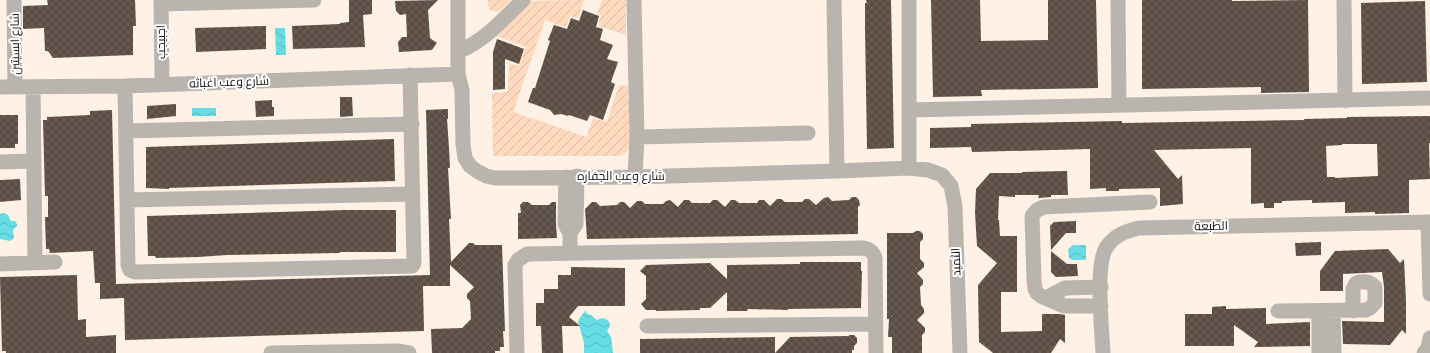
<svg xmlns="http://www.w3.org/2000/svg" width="1430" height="353" font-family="Karla,Cairo,sans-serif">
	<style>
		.garden { fill: url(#garden-furrows) }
		.water { fill: url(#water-waves) }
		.building { fill: url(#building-cross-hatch); fill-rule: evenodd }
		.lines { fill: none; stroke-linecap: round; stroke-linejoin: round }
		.minor { stroke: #bab4af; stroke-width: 15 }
		.labels { text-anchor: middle; stroke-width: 4; stroke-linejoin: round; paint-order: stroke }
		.street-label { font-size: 12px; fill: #130e0a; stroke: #fff }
	</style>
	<defs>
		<pattern id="garden-furrows" width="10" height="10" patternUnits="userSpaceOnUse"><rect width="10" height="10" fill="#fed9bd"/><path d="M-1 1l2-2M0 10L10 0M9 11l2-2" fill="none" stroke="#d9b9a1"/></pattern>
		<pattern id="water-waves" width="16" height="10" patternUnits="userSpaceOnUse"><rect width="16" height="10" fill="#66dce3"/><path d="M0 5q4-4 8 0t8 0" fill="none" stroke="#58bcc1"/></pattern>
		<pattern id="building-cross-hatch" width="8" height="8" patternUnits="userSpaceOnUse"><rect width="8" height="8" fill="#5a4e45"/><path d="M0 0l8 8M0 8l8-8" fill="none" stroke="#6d635c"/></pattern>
	</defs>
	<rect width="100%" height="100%" fill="#fff1e6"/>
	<path class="garden" d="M488,0H510L500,10L496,12L489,9Z
		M584,0L578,18L570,16L566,27L545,20L513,112L586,137L593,118L607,122L619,85L628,86L630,143C629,151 626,154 619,156H493L492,93L508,92L509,63L519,66L526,47L494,35L528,1Z
		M602,0H626V35L598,26L601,16L597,14Z"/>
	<path class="water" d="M275,28H285L286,55H276Z
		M192,108H216V116H192Z
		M4,213L8,215L11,221H15L17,224V226L13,230L14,238L10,241L0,239V214Z
		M1073,245H1086V260H1072L1069,258L1068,249Z
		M585,311L587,312L586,313L591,315L597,320C603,316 610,319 610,326L607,331L611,337L613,353H584V343L578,322L579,319Z"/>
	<path class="building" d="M47,0H135L136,26H133V55L53,58L48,51H45L44,28L23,29V6L48,5Z
		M349,0H372V14L363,15L365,47L293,49L292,26L340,24V23L349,22Z
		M438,0L428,10L430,38L437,43L432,50L399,52L398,42L402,37H407L406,14L400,15L396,11L395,1Z
		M866,0H891L894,148L867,149L865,28V3H867Z
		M931,0H980L981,41L1048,40V0H1096L1098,88L981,90L982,96L933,97Z
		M1142,0H1232V1L1308,0L1309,92L1261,93V87L1142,89Z
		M1425,1L1427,82L1362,84L1361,3Z
		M583,10L599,16L596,27L603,29L600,40L613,45L607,59L618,62L611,82L615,84L603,120L590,115L587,121L569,115L568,116L561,114L554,115L550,110L528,102L533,88H535L550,41L548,40L554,25L567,29L571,18L579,21Z
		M266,26V49L196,52L195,28Z
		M497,39L524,49L519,64L505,59V89L493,90V52Z
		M340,97H352L353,116L340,117Z
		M272,100V107H274V116L256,117L255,101Z
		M176,104V116L147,119V106Z
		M448,109V119H447L449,148L450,168H448L451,219H449L451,262L469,243H473L475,245H502L505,331H503L504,347H500V351H495V353H432L431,329L462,328L471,319L470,301L467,298V294L474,287L450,265V286H423L424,331L125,340L124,298L100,299V283H95L93,251L50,253L49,249H46L45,217H48V196H45L43,120H47V117L90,115V111L112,110L116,284L430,275L426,110Z
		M0,115H18V144H15V148H0Z
		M1430,116V143H1429L1430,179L1409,180V213L1375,214V212L1345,213V202L1312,203V200L1282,201V203H1274V208H1264V203L1251,204V148L1154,150L1178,179L1182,175L1183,204L1160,206V188L1119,189V191H1106V188L1090,189V149L972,152L971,147L930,148V128L971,127V124L1122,121V123L1304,120V119L1347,118V117ZM1342,144H1377L1378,176L1335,178V177H1327L1326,146L1342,145Z
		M394,139L395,181L169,188V189L146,188V147Z
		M1067,171L1068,195H1051V197L1038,198L1039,195H1015V197L999,196L998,220H999L1000,236H1017V292H1001V332L1042,331V314H1060L1065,315V343L1060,339L1051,353H993L979,342L978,285L997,263L977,246L975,213L976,189L990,173H1022V172Z
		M20,179L21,200L0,202V180Z
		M828,197L832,201L849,200L852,197H856L859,200L860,205L858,207V234L587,239L585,209L592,202H596L600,206L617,205L620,202H624L630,208L637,201H642L645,204H663L666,201L670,200L678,207L684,200H689L692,203H710L713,200H717L725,207L731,200H735L739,203H757L759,200H764L770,206L777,199H781L785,202H802L805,199H809L816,205L824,198Z
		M523,202H528L532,205H549L552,202H556V224L557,238L518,239V213H521L520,205Z
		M346,210H396V252H340V253L227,255L198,257L156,258L155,256H148L147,216Z
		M1076,221V233H1066L1051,250L1050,226L1054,222Z
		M916,231H920L923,234V239L920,242V259L924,263V267L917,273L923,280V284L920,287L921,305L924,309V313L917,320L925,328V332L922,335V353H892V337H888L889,319H887V233H913Z
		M1321,242V255L1296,256L1295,243Z
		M1388,249L1400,263L1404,259L1406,301V334L1402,330L1390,345L1343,344L1342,321L1384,322V287L1382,272L1343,274V291H1320V271L1335,251Z
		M1051,251L1067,264H1077L1078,276L1056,277L1051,272Z
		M800,262H861V271H862L861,308L788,309V310L748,309L747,311H727V292L710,308H700V310L656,311V310H646L641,304L646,299V276L640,271L646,265L710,263L727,279V265L800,264Z
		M571,267L625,268V306H578L569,317L580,326H562L563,353H542L541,326H536V303H544V289H558V275H571Z
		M77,275L78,320L86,319V337L116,335V353H6V351H2L0,277Z
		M1226,306V309L1266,308V324L1310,322V346L1254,347L1258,342L1234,325V346H1185V314H1212V307Z
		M850,335H854L857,338V343L854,346V350H852V353H775L790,337L848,336Z
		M775,337V353H640V339Z"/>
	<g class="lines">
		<path class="minor" d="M14,0L15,87
			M161,0L162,84
			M458,0V74L462,90L463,145L465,158L470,166L477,171L486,176L495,178L635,177L837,171L909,168L928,170L942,175L951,186L955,206L960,353
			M634,0L637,137L635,177
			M834,0L837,171
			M909,0V168
			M1118,0L1119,105
			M1344,0L1345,101
			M161,4L314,0
			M458,52C487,39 501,21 523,0
			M125,86L128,265L130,270L135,272L412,266L414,263L410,75
			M0,87L125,86L458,74
			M33,87L35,263
			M910,110L1430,98
			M126,131L412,124
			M637,137L808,133
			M0,162L33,161
			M566,177L565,224L570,233V253
			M127,200L413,194
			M1428,222L1430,294
			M570,233L576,224L577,176
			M0,264L55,262
			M1046,298L1065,288L1101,287
			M1101,306H1064L1041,296L1037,293L1035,289L1034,280L1032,216L1037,210L1044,207L1150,202
			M1278,311L1366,310L1370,308L1375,303V287C1369,281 1364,281 1356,283L1353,289V311
			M1319,311V353
			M1333,311L1334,353
			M647,326L876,324
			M271,353L398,351L409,353
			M517,353L515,265L518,260L527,254L863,248C870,249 873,252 875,258L876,353
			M1103,353C1102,330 1095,266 1106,248C1114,235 1126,231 1139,228L1430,222
			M1424,353L1428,348L1430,338"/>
	</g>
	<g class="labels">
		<g class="street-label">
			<text transform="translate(161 42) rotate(-91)" y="4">اجبيجب</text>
			<text transform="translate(15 44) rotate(-91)" y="4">شارع ابسيتين</text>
			<text transform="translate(229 82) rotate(-2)" y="4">شارع وعب اغباثه</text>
			<text x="621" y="180">شارع وعب الجفاره</text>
			<text transform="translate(1211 226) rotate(-1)" y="4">الطبعة</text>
			<text transform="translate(956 262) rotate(-92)" y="4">الثميد</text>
		</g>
	</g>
</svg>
